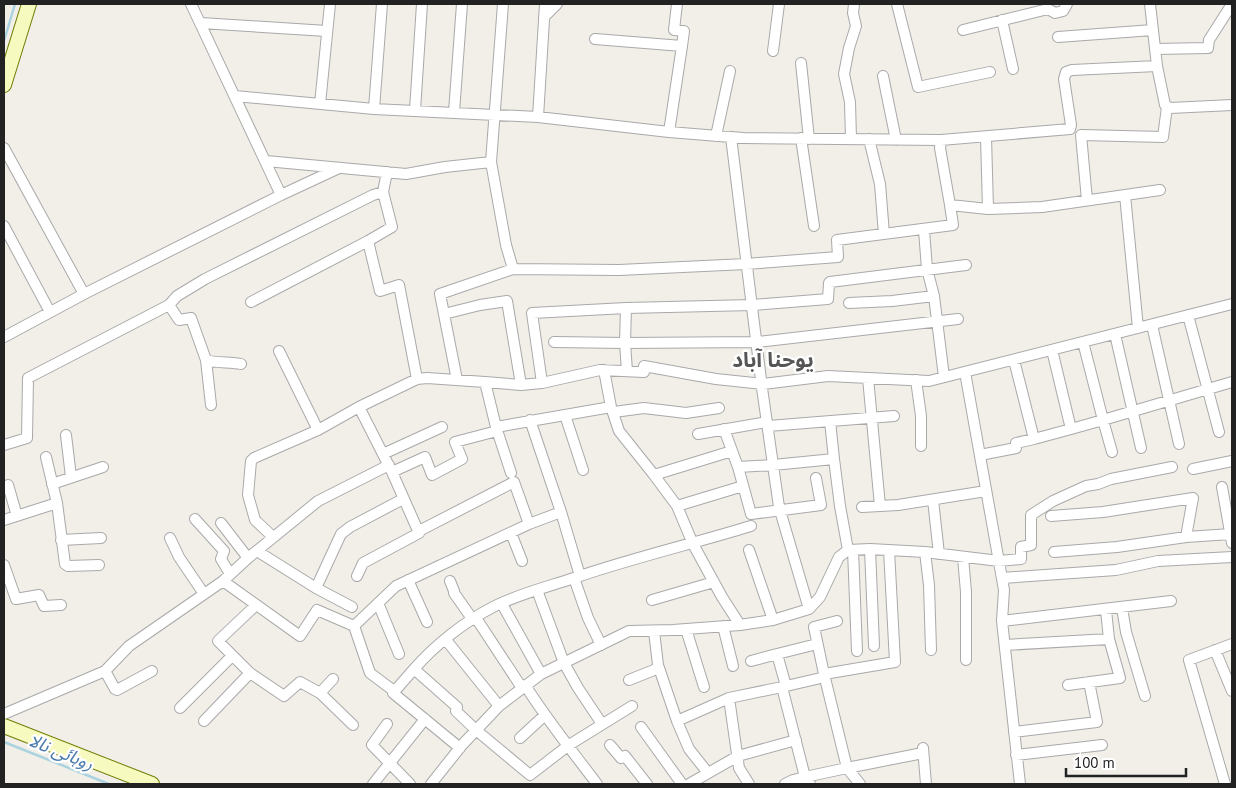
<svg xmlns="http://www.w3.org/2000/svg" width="1236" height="788" font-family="'PT Sans','Noto Sans Arabic',sans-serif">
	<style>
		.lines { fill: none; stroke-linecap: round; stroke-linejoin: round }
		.stream { stroke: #aad3df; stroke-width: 2.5 }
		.street-casing { stroke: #a9a9a9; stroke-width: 12 }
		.secondary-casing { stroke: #707d05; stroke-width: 16 }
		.street { stroke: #fff; stroke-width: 10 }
		.secondary { stroke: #f7fabf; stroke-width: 14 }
		.labels { text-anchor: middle; stroke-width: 4.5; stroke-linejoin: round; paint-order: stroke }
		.water-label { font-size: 18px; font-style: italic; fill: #4a7aab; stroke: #fff }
		.district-label { font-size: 21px; font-weight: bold; fill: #555; stroke: #fff }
	</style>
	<rect width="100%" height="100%" fill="#f2efe9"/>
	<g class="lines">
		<path class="stream" d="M4,41L15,4
			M4,742L109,784"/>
		<defs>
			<path id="street" d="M677,4L674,30L684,31L682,46
				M897,4L918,87L990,72
				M1150,4L1157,66L1165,105L1170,108L1232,105
				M544,17L557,4
				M1002,20L1013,69
				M201,23L327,31
				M963,30L1048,9L1055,13L1063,11L1067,4
				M1058,37L1153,30
				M595,39L682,46L669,132
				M1155,49L1208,48L1209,40L1232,4
				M773,51L779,4
				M801,63L809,139
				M883,76L896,140
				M235,96L374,109L538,117L669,132L743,138L941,140L1070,129L1071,125L1064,79L1066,72L1072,70L1157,66
				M320,104L330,4
				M374,109L382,4
				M415,110L422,4
				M454,112L462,4
				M538,117L545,4
				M716,136L730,71
				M731,137L762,388L779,507L809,609
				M986,137L988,209
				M801,138L814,226
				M851,139L850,102L844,74L849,48L856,26L853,13L854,4
				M869,139L880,184L884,234
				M941,140L940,148L950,205
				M4,148L84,294
				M266,161L406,174L445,167L491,162L503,4
				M491,162L506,245L513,269
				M383,192L392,227L368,241L380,291L399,285L417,379
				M281,195L339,168
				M1125,195L1138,328
				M1087,200L1081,135L1163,137L1167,107
				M4,226L50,312
				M934,296L944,377
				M251,302L368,241
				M849,303L892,301L934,296L927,269L924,230
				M169,305L179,320L191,318L206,360C212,363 232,362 241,364
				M444,314L480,305L507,301L521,385
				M1188,315L1219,432
				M1152,325L1179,444
				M1115,334L1141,448
				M4,337L84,294L281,195L191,4
				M554,342L625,343L757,342L958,319
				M279,351L318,430
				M206,360L211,405
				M604,370L611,407L619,431L654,475L732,451
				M627,371L625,343L626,308L753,305L828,299L829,283L830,282L966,265
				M965,372L1004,590L1002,621L1020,784
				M868,378L880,506
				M457,380L440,294L513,269L619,270L746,264L838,257L837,240L953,225L950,205L988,209L1042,207L1160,190
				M916,380L921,416V446
				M485,382L521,385L542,383L600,370L644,372V366L716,379L763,384L828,376L929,381L1232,304
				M542,383L532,313L626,308
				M614,412L644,408L686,413L719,408
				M565,415L583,470
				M530,420L561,512L580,576
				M768,426L894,416
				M496,427L511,473
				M724,429L738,467L773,465L834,459L830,421
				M1071,429L1103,420L1083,342
				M698,434L767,422
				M66,435L71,477
				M1034,439L1071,429L1052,350
				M4,445L27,438L28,378L169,305L177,296L205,279L373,195L383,192L387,172
				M1112,452L1103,420L1232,382
				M383,454L442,427
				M980,455L1016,448V443L1034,439L1014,360
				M46,457L57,503L65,564L68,566L99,565
				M834,459L840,506L848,550
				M738,467L751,514L821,505L816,478
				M1193,469L1232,461
				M392,472L425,457L432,475L462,459L455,442L497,431
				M654,475L677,506L693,544L722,597L740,625
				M52,484L103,467
				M8,485L17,516
				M1222,487L1232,543
				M933,500L939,554
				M677,506L743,486
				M862,507L898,505L986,491
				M1051,516L1103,512L1193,498L1186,537
				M195,519L224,551L221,559L230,574
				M4,520L57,503
				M221,523L248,558
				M419,531L514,482L529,524
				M511,533L522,561
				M273,537L255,520L248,495L251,461L254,458L318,430L359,407L417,379L427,378L485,382L496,427L611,407
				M170,538L179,557L204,594
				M61,540L101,538
				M870,549L874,646
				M749,550L773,620
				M853,550L857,651
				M257,551L316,588L352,607
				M925,552L929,585L931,650
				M1054,552L1117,547L1186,537L1231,534
				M963,557L966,592V660
				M4,565L16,599L39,595L44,606L61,605
				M357,576L363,563L419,533L392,472L359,407
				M574,578C632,558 692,544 751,526
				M1002,578L1116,570L1158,561L1232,557
				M408,580L427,622
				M223,581L300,636L317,610L354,626
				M450,581L454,591V593L473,620
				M316,588L341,534L350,527L403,499
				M537,590L564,663L578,688L602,724
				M652,600L714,582
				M378,603L399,654
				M502,604L541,674
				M255,606L218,641L250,673L284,696L300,682L320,693L333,679
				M1122,608L1126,632L1145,696
				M476,618L522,688
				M837,621L814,627L824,674L895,662L889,550
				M1002,621L1171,601
				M723,626L733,666
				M686,629L704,687
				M654,631L658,665L677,721L689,749L708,773
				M446,640L499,706
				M601,645L588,618L574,578C547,587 518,594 493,607C464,622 435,645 414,669L457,707L456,711L476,730L530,775L569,745L632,706
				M1005,645L1109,639L1106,610
				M1215,650L1232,691
				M751,661L777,654
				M414,669L393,693L460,748
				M105,671L115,689L117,690L152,671
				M824,674L847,768L923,753
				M629,680L659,668
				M525,685C547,720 573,752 597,784
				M1068,685L1120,678L1109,639
				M786,686L777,654L817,644
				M394,691L370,673L354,626L396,586L529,524L561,512
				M320,693L353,725
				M180,708L232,656
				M4,714L105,671L129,646L223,581L248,558L318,501L389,465
				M204,721L250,673
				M677,721L729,698
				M387,724L372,745L410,784
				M641,727L682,784
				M1014,732L1097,722L1089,682
				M520,738L545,715
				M610,745L621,758L625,756L647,784
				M923,748L926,784
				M1016,755L1102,745
				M373,784L425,719
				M431,784L462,745L499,706L541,674L629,631L673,630L740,625L773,620L809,609L820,597L839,557L848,550L870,549L925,552L999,561L1021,559V547L1031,545V515L1053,501L1086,486L1098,484L1111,479L1172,467
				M689,784L738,756L796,740
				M749,784L739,768L729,698L782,687
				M785,784L793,780L805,777L782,687L825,677
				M810,784L805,777L847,768L860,784
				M1225,784L1189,660L1232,644"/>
			<path id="secondary" d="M4,85L29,4
				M4,726L152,784"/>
		</defs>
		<use href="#street" class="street-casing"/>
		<use href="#secondary" class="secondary-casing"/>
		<use href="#street" class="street"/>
		<use href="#secondary" class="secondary"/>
	</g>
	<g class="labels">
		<g class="water-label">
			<text transform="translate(61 752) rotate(22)" y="6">روہائی نالا</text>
		</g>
		<g class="district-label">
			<text x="773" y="367">یوحنا آباد</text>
		</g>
	</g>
	<rect width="1236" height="788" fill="none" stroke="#222222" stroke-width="10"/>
	<path d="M1066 768v8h120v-8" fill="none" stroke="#222222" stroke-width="2.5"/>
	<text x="1074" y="768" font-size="15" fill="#222222" stroke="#ffffff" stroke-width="4" paint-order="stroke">100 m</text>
</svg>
